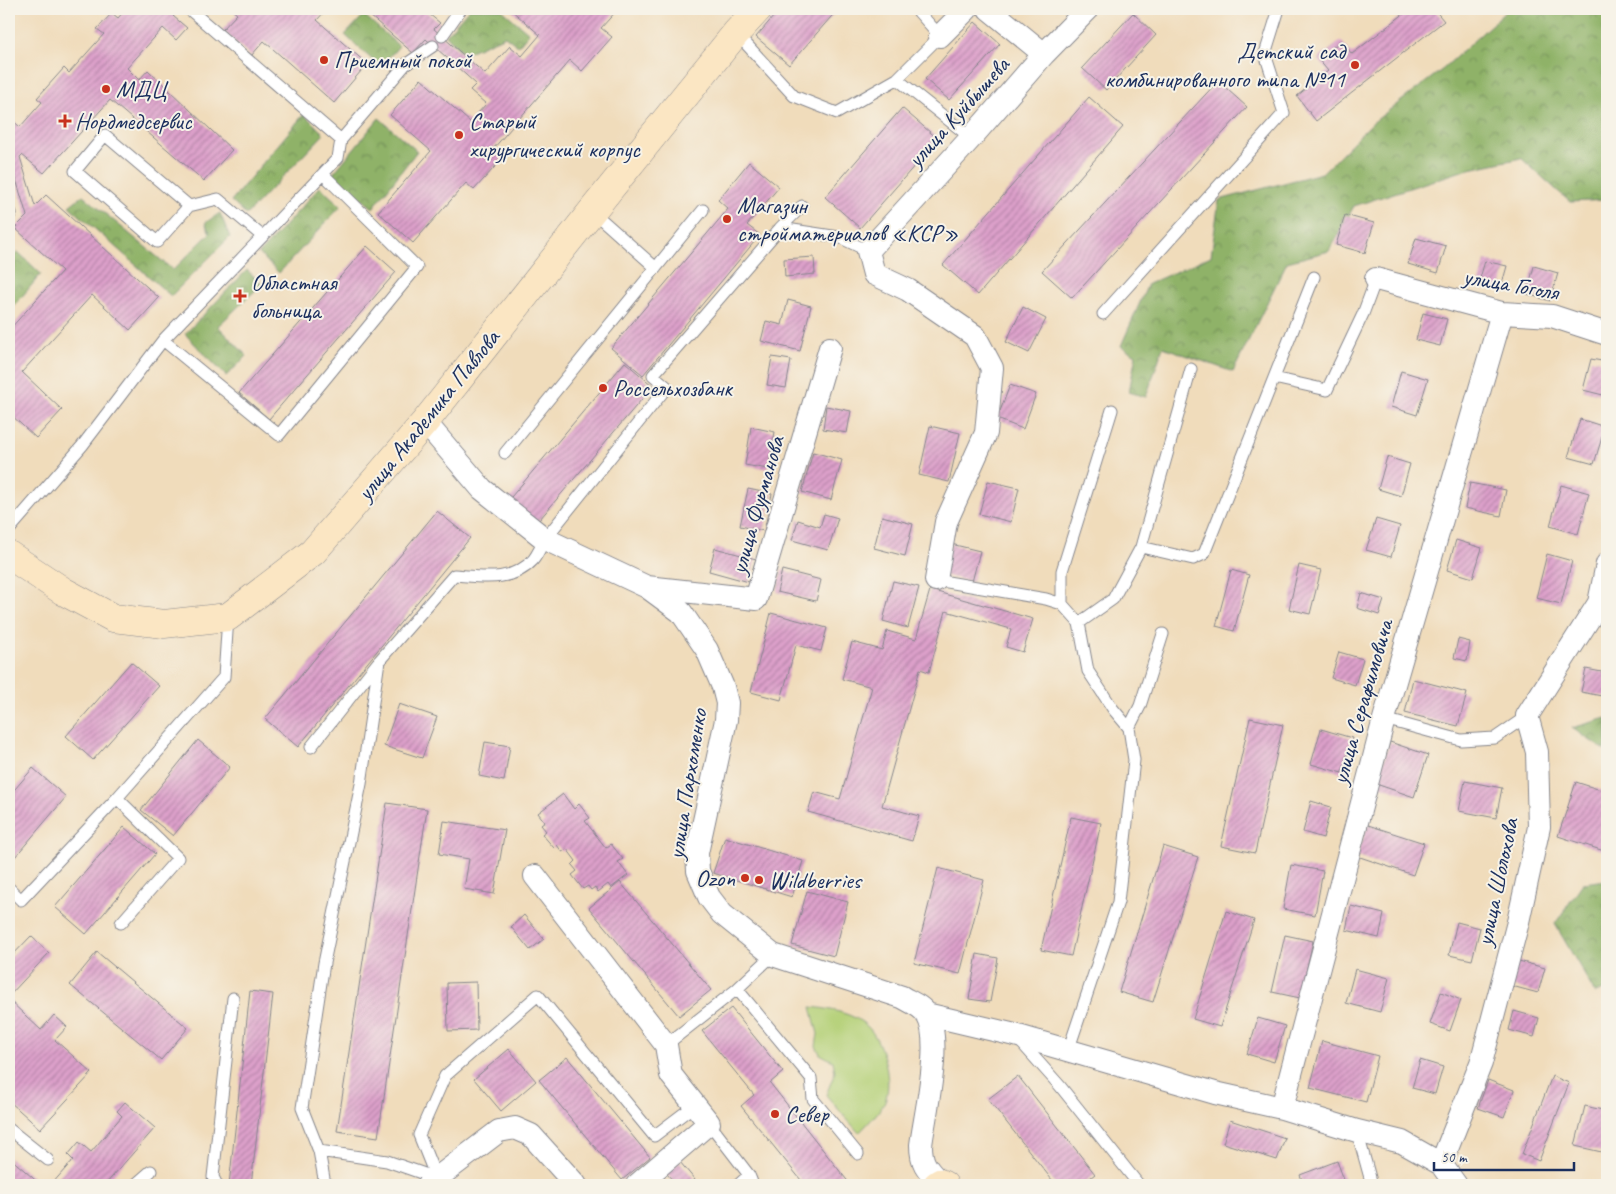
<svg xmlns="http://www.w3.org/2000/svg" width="1616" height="1194" font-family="Caveat,sans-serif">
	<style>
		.grass { fill: #b4d077; stroke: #68806a }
		.forest { fill: url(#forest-crowns); stroke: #557063 }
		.building { fill: url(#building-hatch) }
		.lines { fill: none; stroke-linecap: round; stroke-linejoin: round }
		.lane-casing { stroke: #86868c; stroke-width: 13 }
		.street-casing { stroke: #86868c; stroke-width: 24 }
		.secondary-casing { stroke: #86868c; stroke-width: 29 }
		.lane { stroke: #fff; stroke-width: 11 }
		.street { stroke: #fff; stroke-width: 22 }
		.secondary { stroke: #fbe6c3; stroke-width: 28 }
		.poi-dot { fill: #c8321e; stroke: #f7f3e8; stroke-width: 2 }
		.labels { text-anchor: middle; stroke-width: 4; stroke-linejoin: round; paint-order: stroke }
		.poi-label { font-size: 24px; fill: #1b2f5e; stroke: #f7f3e8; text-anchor: start }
		.street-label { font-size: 24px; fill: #1b2f5e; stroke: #f7f3e8 }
	</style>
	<defs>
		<pattern id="forest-crowns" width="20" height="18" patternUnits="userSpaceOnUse" patternTransform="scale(1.25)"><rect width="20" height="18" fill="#8fb268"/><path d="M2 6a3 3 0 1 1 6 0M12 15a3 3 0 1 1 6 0" fill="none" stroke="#749159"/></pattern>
		<pattern id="building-hatch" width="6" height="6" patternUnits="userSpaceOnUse" patternTransform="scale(1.25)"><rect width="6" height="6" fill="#dda0ca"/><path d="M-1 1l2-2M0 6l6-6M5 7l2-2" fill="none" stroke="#b283a7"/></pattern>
	</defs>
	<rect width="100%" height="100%" fill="#f7f3e8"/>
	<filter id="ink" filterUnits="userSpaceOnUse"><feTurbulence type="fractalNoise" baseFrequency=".02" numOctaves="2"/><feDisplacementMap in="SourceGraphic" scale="10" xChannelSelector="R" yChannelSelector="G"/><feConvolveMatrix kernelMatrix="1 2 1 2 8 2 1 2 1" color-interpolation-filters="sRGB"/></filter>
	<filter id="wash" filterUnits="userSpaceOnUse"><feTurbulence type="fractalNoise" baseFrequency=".0096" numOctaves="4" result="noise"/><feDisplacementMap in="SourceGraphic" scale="20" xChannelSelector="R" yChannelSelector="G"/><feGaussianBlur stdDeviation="1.12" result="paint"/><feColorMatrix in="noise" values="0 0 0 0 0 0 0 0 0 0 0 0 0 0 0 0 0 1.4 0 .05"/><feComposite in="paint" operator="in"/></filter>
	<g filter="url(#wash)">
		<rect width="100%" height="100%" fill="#f0dcbb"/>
		<path class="grass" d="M811,1007C830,1009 854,1013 868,1027C883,1042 894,1084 884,1103C878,1114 867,1124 859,1133L826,1095L835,1072L833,1061L820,1054L816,1046L818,1034Z"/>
		<path class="forest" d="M469,9H501L529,33L518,46L505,36L464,54L446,35Z
			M1503,9H1607V200L1570,202L1521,158L1465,170L1354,206L1329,251L1287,262L1233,372L1163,347L1146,397L1129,392L1136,355L1121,346L1148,284L1211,256L1219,200L1322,173L1371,124L1443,69L1505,12Z
			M364,15L399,46L380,67L345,35Z
			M304,114L324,134L246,215L231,201Z
			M379,118L417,151L373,208L332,175Z
			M320,187L341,206L279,273L259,254Z
			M83,195L173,270L210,233L205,223L220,213L230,237L171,296L69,206Z
			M18,252L41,274L9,312V261Z
			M247,270L262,284L218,326L247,356L226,376L185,334Z
			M1607,718V752L1572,728Z
			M1607,880V989L1595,993L1555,924L1583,883Z"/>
		<g id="blocks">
			<path class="building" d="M126,9H171L176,13L173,16L187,28L176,40L163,28L127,68L139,80L148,70L232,150L204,181L110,100L44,173L22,155L20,157L35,206L46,195L159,298L130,330L92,295L22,372L62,410L36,438L9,413V330L62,271L15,228L27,216L12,166L9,170V117L20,127L42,102L37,98L64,68L69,73L104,34L97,29L112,13L118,18Z
				M231,9H327L317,20L367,64L334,103L264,41L251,56L222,30L237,14Z
				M362,9H423L440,23L434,29L485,74L510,46L522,56L540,35L510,9H618L601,28L612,37L582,71L570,60L493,149L503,158L474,190L466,183L413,243L378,212L431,151L390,115L421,79L470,122L486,104L470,90L476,84L426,39L413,53Z
				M780,9H838L789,65L756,37Z
				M1410,9H1434L1444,21L1316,121L1297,96L1328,71L1318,59L1341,41L1352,54Z
				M1133,13L1156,35L1106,90L1082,68Z
				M975,22L1000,44L949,100L925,79Z
				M1218,81L1247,107L1072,298L1042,271Z
				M1089,97L1123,127L978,295L943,265Z
				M902,108L938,139L860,228L825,197Z
				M749,162L779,187L747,225L760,235L643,375L611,348L728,209L718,200Z
				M1345,215L1374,223L1365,253L1336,245Z
				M1416,238L1446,246L1438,273L1408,264Z
				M367,246L396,272L269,419L239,393Z
				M814,257L815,274L785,277L784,259Z
				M1485,261L1507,266L1500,291L1478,285Z
				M1534,266L1558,273L1550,301L1527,294Z
				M788,300L811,306L800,351L761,341L766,321L782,325Z
				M1023,307L1046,319L1029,353L1006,342Z
				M1423,313L1447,319L1440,346L1416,340Z
				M772,357L791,360L786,388L767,385Z
				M1591,359L1607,362V396L1583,390Z
				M625,362L653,386L534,526L506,503Z
				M1401,371L1428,379L1417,415L1391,407Z
				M1010,385L1036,394L1023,429L997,419Z
				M826,406L851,411L847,433L823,429Z
				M1580,419L1605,427L1594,464L1568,457Z
				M930,426L960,433L949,482L919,475Z
				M751,427L775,432L768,469L745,465Z
				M813,452L842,460L831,500L802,492Z
				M1387,457L1410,464L1401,496L1378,489Z
				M988,481L1019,488L1011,522L979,514Z
				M1470,483L1506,490L1501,516L1465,508Z
				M1561,485L1589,493L1578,534L1550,526Z
				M748,489L772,494L764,531L740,526Z
				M437,511L470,538L298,747L265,719Z
				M824,514L838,518L828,550L792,540L798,520L820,527Z
				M882,516L913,524L905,556L874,548Z
				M1376,519L1400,526L1391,557L1366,550Z
				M1456,540L1482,548L1473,578L1447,570Z
				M951,544L980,551L972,582L943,575Z
				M715,548L756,559L749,582L709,571Z
				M1547,554L1572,561L1561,604L1536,598Z
				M1299,565L1321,570L1310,614L1289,609Z
				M782,570L821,580L816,601L777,592Z
				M1231,570L1249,575L1234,631L1216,626Z
				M893,581L919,587L908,628L883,621Z
				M930,590L1033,619L1023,652L1006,647L1011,629L946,611L929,672L920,669L882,806L919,816L912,841L808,812L814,792L840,799L872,687L842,679L852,642L882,650L887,631L916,639Z
				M1361,593L1384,600L1379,615L1357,608Z
				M771,613L827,628L821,651L796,645L781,700L751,692Z
				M1458,639L1470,642L1467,661L1454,658Z
				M1339,652L1363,659L1355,685L1331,678Z
				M131,662L159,686L93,760L66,736Z
				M1586,669L1607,673V697L1581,692Z
				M1413,679L1467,693L1458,726L1405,713Z
				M399,704L437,717L422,758L384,746Z
				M1250,718L1283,725L1255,853L1221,846Z
				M1321,729L1352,738L1342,773L1311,764Z
				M198,740L230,767L173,836L141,810Z
				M485,742L510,746L504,781L479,776Z
				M1390,742L1428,755L1414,797L1376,784Z
				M33,768L66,797L9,864V796Z
				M1465,781L1502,788L1496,818L1459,811Z
				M1576,782L1607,792V852L1558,836Z
				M563,794L574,809L579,804L590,818L585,821L606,848L611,844L623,859L618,862L628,875L611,888L608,884L598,892L595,887L591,890L588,886L583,889L572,875L577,871L572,865L576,861L567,849L562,852L557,845L554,848L542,834L546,831L541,825L545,822L538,813Z
				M1311,801L1331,807L1323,838L1303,832Z
				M387,803L427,809L378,1137L337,1131Z
				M1071,817L1101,823L1071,956L1041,950Z
				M444,821L505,830L494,894L464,889L469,859L439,854Z
				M1368,825L1424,843L1413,875L1357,856Z
				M124,827L155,854L86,934L55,907Z
				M725,837L803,861L792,897L713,873Z
				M1163,846L1198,857L1153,1002L1119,992Z
				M1291,865L1323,871L1315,915L1283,909Z
				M938,868L984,880L960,974L914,963Z
				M620,882L711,990L679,1016L589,908Z
				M807,891L848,902L834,956L792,945Z
				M1351,906L1384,914L1379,938L1346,930Z
				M1226,911L1254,920L1220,1027L1193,1019Z
				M524,915L544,939L530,950L511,927Z
				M1457,922L1480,928L1472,960L1449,955Z
				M1285,935L1313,941L1300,998L1272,992Z
				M31,936L49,953L9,996V959Z
				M97,952L188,1028L161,1060L70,985Z
				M977,954L998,958L990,1002L969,999Z
				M1515,960L1545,968L1538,993L1508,985Z
				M1355,969L1389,978L1380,1012L1346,1003Z
				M476,982L477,1030L448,1031L447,983Z
				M250,991L273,994L251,1185H229Z
				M1441,992L1461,1000L1450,1031L1430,1024Z
				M9,1000L41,1030L54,1015L67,1027L55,1040L92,1073L40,1129L9,1101Z
				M731,1008L783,1072L770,1083L850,1184L848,1185H805L741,1106L754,1095L702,1031Z
				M1514,1011L1539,1018L1534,1037L1509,1030Z
				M1258,1018L1285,1026L1274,1062L1247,1054Z
				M1322,1041L1378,1056L1366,1102L1310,1088Z
				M509,1049L536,1081L501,1111L474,1079Z
				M1607,1051V1063L1604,1062Z
				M567,1057L650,1157L622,1180L539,1080Z
				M1420,1060L1443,1067L1435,1094L1412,1088Z
				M1018,1076L1095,1174L1081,1185H1056L988,1099Z
				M1552,1076L1569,1083L1539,1161L1522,1154Z
				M1488,1080L1514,1090L1504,1117L1478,1108Z
				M125,1102L155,1128L105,1185H51L73,1160L68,1155L79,1142L91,1152L122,1116L117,1111Z
				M1585,1106L1607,1111V1146L1606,1153L1575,1146Z
				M1230,1120L1285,1138L1277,1160L1223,1143Z
				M9,1157L41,1185H9Z
				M1337,1161L1346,1185H1304L1300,1175Z
				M680,1162L695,1180L688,1185H677L666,1173Z"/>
		</g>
	</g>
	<g filter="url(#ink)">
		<use href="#blocks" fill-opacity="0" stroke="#86868c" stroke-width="1"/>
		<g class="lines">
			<defs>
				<path id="lane" d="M189,9L341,140
					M736,33L794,96L837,113L897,79L971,138
					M442,36L461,9
					M897,79L940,36L916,9
					M189,206L157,242L75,171L105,135L189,206L218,199L262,236
					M9,210L11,213
					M592,211L656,268
					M780,228L839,237L868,251
					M1103,314L1284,113L1265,54L1279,9
					M163,340L279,435L417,267L323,174
					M1274,378L1327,390L1363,314L1376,279
					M505,453L703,210
					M9,530L82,446L163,340L338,158L341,140L405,65L433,46
					M1141,547L1193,559L1204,554L1314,277
					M936,580L1046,599L1062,604L1079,623L1088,671L1113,709L1129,728L1134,760L1118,902L1068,1051
					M1062,604V571L1112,410
					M1079,623L1113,599L1141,547L1191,369
					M379,661L361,784L324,963L302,1108L319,1151L387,1161L436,1178
					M1384,719L1461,740L1495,738L1527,716
					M1129,728L1140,706L1163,634
					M311,747L379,661L454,575C481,577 512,583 533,560C538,554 541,546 545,539L667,387L653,375L780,228L802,206
					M117,798L178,858L121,923
					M9,888L21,900L117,798L224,677L228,617
					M737,989L811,1078L813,1099L858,1154
					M1019,1040L1060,1086L1139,1185
					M666,1045L737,989L773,955
					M709,1123L749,1175L753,1185
					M9,1129L48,1160
					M1357,1131L1372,1185
					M319,1151L325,1184
					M437,1180L419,1135L445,1076L538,995L654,1136L695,1105
					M135,1185L151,1171
					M217,1185L213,1177L233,998
					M738,1185L749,1175"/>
				<path id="street" d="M989,9L1044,54
					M940,36L967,9
					M1376,279L1502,313L1552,316L1607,334
					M425,422L482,489L545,539L647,587L681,612L707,650L723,687L727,703L726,720L697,853L698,871L709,897L722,914L773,955L902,997C910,1002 922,1006 927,1015C943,1040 925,1114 921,1145C921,1164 927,1169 940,1183
					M936,580L946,522L986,433L992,368L975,336L908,290L874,274L868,251L971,138L1044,54L1088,9
					M647,587L756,599L830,348
					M535,876L666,1045L671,1075L709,1123L637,1185
					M926,1014L1015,1035L1215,1093L1282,1108L1357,1131L1402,1142L1441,1164L1456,1185
					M1282,1108L1384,719L1502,313
					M1441,1164L1481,1063L1518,922L1539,827L1537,752L1527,716L1599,603L1607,564
					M428,1185L499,1131L515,1128L531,1135L576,1185"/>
				<path id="secondary" d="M9,555L63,591L113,618L164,624L228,617L313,552L425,422L592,211L736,33L758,9
					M937,1185L940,1183L944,1185"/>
			</defs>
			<use href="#lane" class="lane-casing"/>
			<use href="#street" class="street-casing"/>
			<use href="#secondary" class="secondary-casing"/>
			<use href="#lane" class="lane"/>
			<use href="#street" class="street"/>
			<use href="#secondary" class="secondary"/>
		</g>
	</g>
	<g class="poi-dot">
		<circle cx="324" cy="60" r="5"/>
		<circle cx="1355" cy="65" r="5"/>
		<circle cx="106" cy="89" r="5"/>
		<path d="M62.5 113.5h5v5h5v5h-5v5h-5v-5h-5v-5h5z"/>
		<circle cx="459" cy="135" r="5"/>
		<circle cx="727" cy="219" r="5"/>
		<path d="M237.5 288.5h5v5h5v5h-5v5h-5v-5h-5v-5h5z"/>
		<circle cx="603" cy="388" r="5"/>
		<circle cx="745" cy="878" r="5"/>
		<circle cx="759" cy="880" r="5"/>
		<circle cx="775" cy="1114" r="5"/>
	</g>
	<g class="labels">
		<g class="poi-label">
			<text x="1345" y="59" text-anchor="end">Детский сад<tspan x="1345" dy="28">комбинированного типа №11</tspan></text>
			<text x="334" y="68">Приемный покой</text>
			<text x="116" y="97">МДЦ</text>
			<text x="75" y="129">Нордмедсервис</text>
			<text x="469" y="129">Старый<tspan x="469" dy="28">хирургический корпус</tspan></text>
			<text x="737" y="213">Магазин<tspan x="737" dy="28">стройматериалов «КСР»</tspan></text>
			<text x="251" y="290">Областная<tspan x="251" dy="28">больница</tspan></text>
			<text x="613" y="396">Россельхозбанк</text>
			<text x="735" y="886" text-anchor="end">Ozon</text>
			<text x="769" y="888">Wildberries</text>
			<text x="785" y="1122">Север</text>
		</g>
		<g class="street-label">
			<text transform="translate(958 112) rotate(-48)" y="8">улица Куйбышева</text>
			<text transform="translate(1511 284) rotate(10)" y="8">улица Гоголя</text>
			<text transform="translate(428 415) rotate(-51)" y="8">улица Академика Павлова</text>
			<text transform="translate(757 505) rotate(-74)" y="8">улица Фурманова</text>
			<text transform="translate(1362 702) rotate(-74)" y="8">улица Серафимовича</text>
			<text transform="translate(687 784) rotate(-81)" y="8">улица Пархоменко</text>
			<text transform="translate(1497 882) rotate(-78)" y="8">улица Шолохова</text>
		</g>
	</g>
	<rect width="1616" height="1194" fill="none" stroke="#f7f3e8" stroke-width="30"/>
	<path d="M1434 1162v8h140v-8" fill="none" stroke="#1b2f5e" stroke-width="2.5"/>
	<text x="1441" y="1162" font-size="15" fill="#1b2f5e" stroke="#f7f3e8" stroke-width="4" paint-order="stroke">50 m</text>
</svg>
